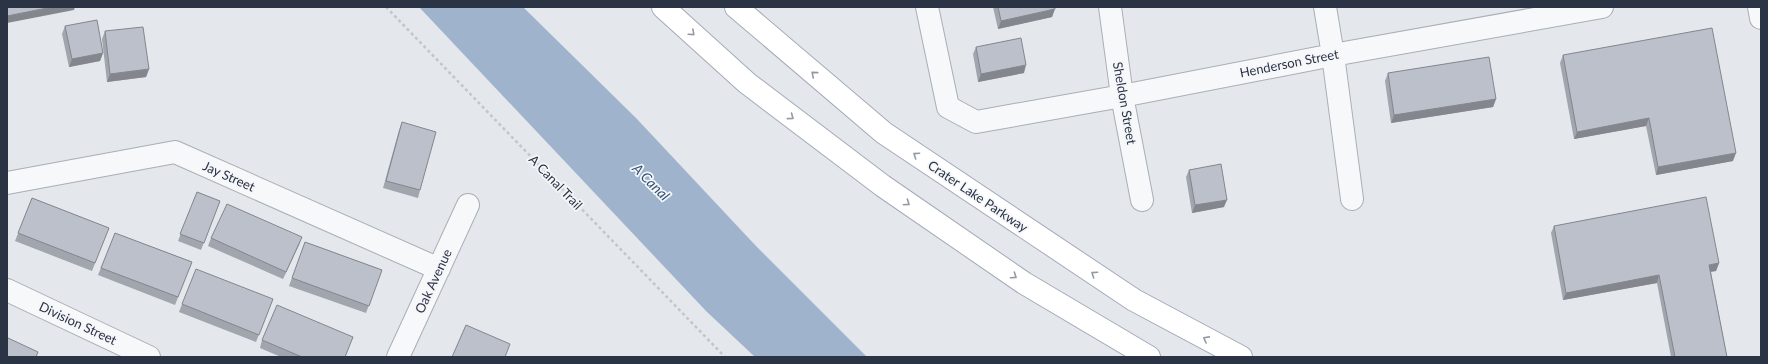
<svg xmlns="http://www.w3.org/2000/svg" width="1768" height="364" font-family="Lato,sans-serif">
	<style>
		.water { fill: #9fb4cc }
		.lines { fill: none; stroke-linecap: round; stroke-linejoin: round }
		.street-casing { stroke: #a9aeb7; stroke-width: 24 }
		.primary-casing { stroke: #a3abb8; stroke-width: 24 }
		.path { stroke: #c2c5cb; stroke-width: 2.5; stroke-dasharray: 3 3; stroke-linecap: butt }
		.street { stroke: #f7f8fa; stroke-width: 22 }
		.primary { stroke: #fff; stroke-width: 22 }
		.wall { fill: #a1a5ae }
		.shaded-wall { fill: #83868d }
		.building { fill: #bbc0ca; stroke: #83868d }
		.oneway { stroke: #959aa2 }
		.labels { text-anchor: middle; stroke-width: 3.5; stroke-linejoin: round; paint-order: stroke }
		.street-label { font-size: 13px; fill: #2b3445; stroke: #f4f6f9 }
		.water-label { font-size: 14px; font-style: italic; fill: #34527a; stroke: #f4f6f9 }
	</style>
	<rect width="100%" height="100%" fill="#e4e7ec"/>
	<path class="water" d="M419,7H523L636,118L756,246L867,357H755L706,311Z"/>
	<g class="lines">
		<defs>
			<path id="street" d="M927,7L948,107L976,122L1122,96L1333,55L1602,7
				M1110,7L1122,96L1142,200
				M1325,7L1333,55L1352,199
				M1759,7L1761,18
				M7,183L175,152L439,269
				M7,290L149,357
				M398,357L468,205"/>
			<path id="primary" d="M663,7L747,83L883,186L1024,283L1149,357
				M736,7L884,133L1134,300L1241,357"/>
		</defs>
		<use href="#street" class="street-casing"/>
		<use href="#primary" class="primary-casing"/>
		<path class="path" d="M386,7L725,357"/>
		<use href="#street" class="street"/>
		<use href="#primary" class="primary"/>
	</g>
	<path class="wall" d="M993,7H1055L1052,17L998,29Z
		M65,26L103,53L100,61L69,67L62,34Z
		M105,31L149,69L146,77L107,82L102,39Z
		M976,47L1024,73L978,82L973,54Z
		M1563,55L1733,161L1656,175L1646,126L1574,139L1560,63Z
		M1388,73L1496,99L1493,107L1391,123L1385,81Z
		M402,122L420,190L418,198L383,188L399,130Z
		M1189,170L1224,207L1192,213L1186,177Z
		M197,192L220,201L201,250L178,241Z
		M32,198L109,228L92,271L15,241Z
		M1554,226L1719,263L1716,271L1711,272L1727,357H1671L1657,283L1563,300L1551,233Z
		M115,233L192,262L175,305L98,275Z
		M302,237L283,279L208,246L211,238Z
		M305,242L382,270L366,313L289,286Z
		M273,299L256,342L179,312L182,304Z
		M353,337L345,357H281L260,348L262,340Z"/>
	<path class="shaded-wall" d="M52,7H75L74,10L7,23V16Z
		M1055,9L1052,17L998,29L1001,21Z
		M103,53L100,61L69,67L72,59Z
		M1026,65L1024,73L978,82L981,74Z
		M149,69L146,77L107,82L110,74Z
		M1496,99L1493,107L1391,123L1394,115Z
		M1649,118L1646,126L1574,139L1577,132Z
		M1736,153L1733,161L1656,175L1658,167Z
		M1227,200L1224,207L1192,213L1195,205Z
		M302,237L299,245L283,279L286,272Z
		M1719,263L1716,271L1707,272L1709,265Z
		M1659,275L1657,283L1563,300L1566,293Z"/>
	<path class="building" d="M7,7H52L7,16Z
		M998,7H1055V9L1001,21Z
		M97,20L103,53L72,59L65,26Z
		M143,27L149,69L110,74L105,31Z
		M1712,28L1736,153L1658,167L1649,118L1577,132L1563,55Z
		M1021,38L1026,65L981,74L976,47Z
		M1489,57L1496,99L1394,115L1388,73Z
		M402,122L436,132L420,190L386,181Z
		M1221,164L1227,200L1195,205L1189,170Z
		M197,192L220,201L204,243L180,234Z
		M1706,197L1719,263L1709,265L1727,357H1675L1659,275L1566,293L1554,226Z
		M32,198L109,228L95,263L18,233Z
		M227,204L302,237L286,272L211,238Z
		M115,233L192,262L178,297L101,268Z
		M305,242L382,270L369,306L292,278Z
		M196,269L273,299L259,335L182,304Z
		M277,305L353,337L345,357H302L262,340Z
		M466,325L510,344L505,357H452Z
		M8,338L38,352L36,357H7V340Z"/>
	<defs><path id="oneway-chevron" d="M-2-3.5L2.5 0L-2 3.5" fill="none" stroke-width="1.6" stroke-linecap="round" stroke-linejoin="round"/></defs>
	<g class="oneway">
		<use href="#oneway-chevron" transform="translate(692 33) rotate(42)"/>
		<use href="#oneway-chevron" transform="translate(814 74) rotate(-140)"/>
		<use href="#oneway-chevron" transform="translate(791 117) rotate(37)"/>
		<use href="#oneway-chevron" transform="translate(916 155) rotate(-146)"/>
		<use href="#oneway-chevron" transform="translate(907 203) rotate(34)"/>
		<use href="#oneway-chevron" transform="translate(1094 274) rotate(-146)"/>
		<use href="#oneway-chevron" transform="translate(1014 276) rotate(34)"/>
		<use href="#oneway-chevron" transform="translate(1206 339) rotate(-152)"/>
	</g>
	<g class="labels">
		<g class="street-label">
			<text transform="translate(1289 63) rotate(-11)" y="5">Henderson Street</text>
			<text transform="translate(1125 103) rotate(80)" y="5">Sheldon Street</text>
			<text transform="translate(229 176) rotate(24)" y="5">Jay Street</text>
			<text transform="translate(556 182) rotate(46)" y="5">A Canal Trail</text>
			<text transform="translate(978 196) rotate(34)" y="5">Crater Lake Parkway</text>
			<text transform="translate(433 281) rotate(-65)" y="5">Oak Avenue</text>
			<text transform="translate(78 323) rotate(25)" y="5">Division Street</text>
		</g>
		<g class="water-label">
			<text transform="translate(651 182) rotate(45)" y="5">A Canal</text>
		</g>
	</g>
	<rect width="1768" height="364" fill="none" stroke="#2b3445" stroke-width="16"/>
</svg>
